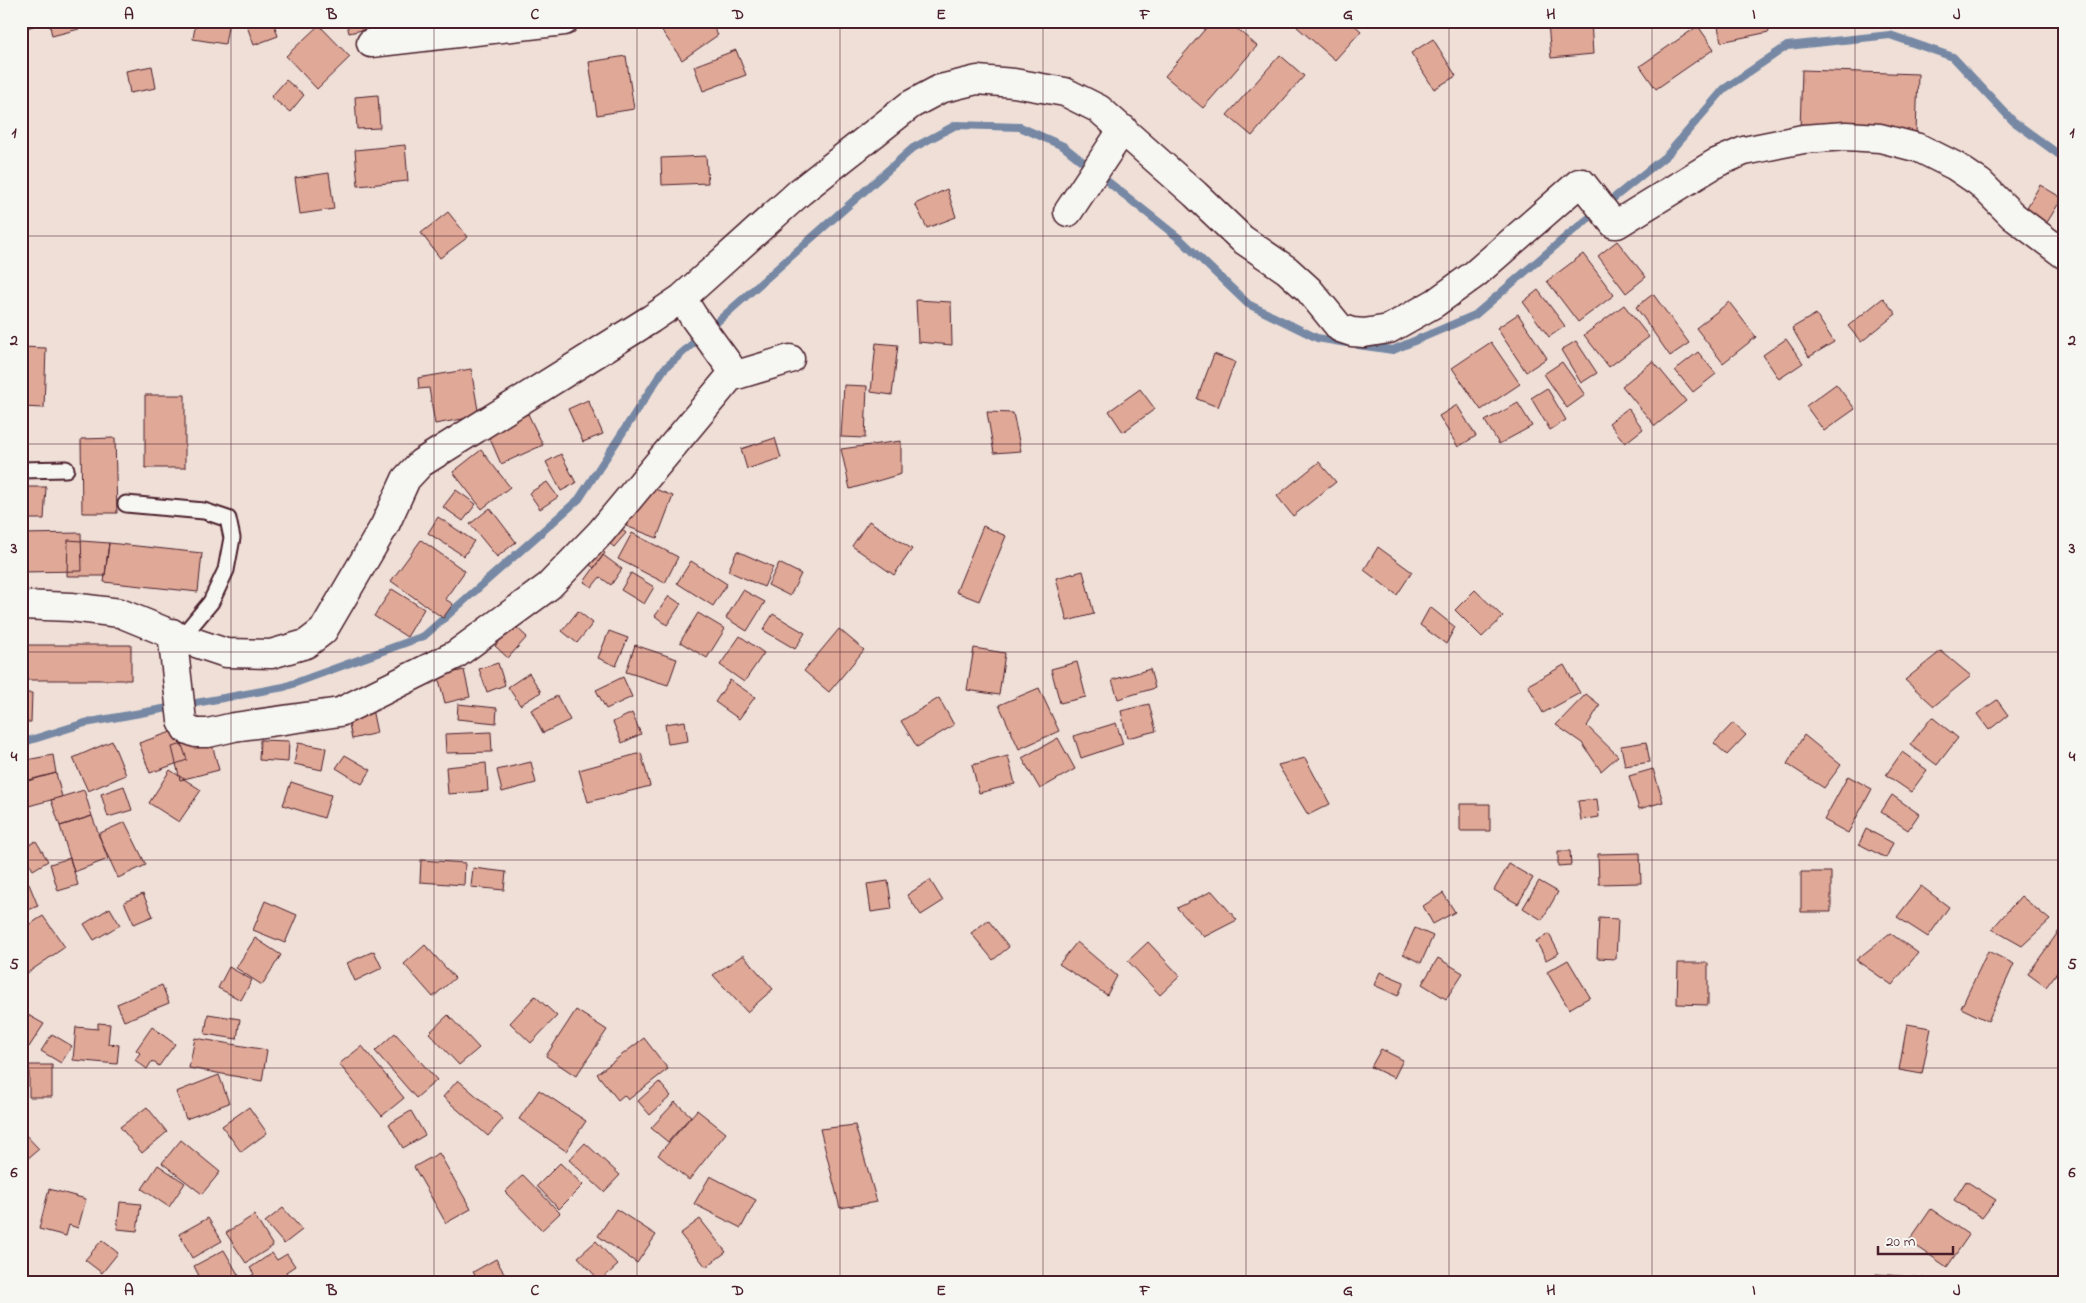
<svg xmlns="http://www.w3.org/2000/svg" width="2086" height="1303" font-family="'Indie Flower',sans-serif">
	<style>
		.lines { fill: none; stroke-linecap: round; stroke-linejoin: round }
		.stream { stroke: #7688a4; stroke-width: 8 }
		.building { fill: #dfa897; stroke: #4a1f2b }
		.service-casing { stroke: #4a1f2b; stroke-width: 19 }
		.minor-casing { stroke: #4a1f2b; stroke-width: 31 }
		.service { stroke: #f6f6f2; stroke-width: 15 }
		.minor { stroke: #f6f6f2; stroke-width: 28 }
		.grid { fill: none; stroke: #4a1f2b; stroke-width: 1; stroke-opacity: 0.55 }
		.neatline { fill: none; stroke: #4a1f2b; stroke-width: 2 }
		.grid-label { font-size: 16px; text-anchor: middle; font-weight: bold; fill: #4a1f2b }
	</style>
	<rect width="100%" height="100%" fill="#efdfd7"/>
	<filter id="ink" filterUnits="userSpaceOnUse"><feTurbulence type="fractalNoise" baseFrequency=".02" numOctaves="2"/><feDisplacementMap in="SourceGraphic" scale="10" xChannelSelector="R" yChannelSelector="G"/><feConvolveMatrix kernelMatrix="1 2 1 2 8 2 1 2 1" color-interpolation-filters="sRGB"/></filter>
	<g filter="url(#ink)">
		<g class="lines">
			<path class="stream" d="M1358,345L1393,350L1475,315L1569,234L1667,155L1724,89L1787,46L1890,35L1953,57L2013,121L2065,159
				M21,743L85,723L284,687L424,636L579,499L664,369L913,148L956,125L1020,127L1063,146L1180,239L1248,304L1317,338L1347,343"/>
		</g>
		<path class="building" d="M21,21H34L36,25L21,30Z
			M49,21H77L79,29L52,36Z
			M196,21H229L225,44L193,39Z
			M245,21H273L278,36L254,45Z
			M346,21H389V24L349,33Z
			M675,21H709L718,35L682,60L662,31Z
			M1212,21H1228L1257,46L1203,108L1165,76Z
			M1302,21H1350L1361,31L1335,60L1297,27Z
			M1567,21H1591L1593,54L1551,58L1548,23Z
			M1717,21H1767L1769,32L1721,42Z
			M319,25L350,57L317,89L286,56Z
			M1698,26L1714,49L1656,89L1640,66Z
			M1433,39L1456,76L1434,89L1411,53Z
			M736,50L746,75L703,91L694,66Z
			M1280,55L1304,76L1252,136L1227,115Z
			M626,56L634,109L597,115L589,62Z
			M152,66L156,88L130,93L126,71Z
			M1802,70L1918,74L1916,134L1800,129Z
			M286,80L304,95L290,112L271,97Z
			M378,95L380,128L357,129L355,97Z
			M405,145L408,181L358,186L355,150Z
			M706,156L708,183L662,185L661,158Z
			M329,173L334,209L300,214L295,178Z
			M2040,185L2062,198L2043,229L2022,216Z
			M947,189L956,217L927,228L915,204Z
			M448,212L468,237L440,258L421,233Z
			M1617,241L1646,277L1626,293L1598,256Z
			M1583,254L1614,295L1578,322L1547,281Z
			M1538,290L1565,326L1549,337L1523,302Z
			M1653,294L1689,343L1670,356L1636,307Z
			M1883,298L1896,314L1861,342L1848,326Z
			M916,300L951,302L952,345L918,342Z
			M1729,302L1756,337L1723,363L1696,328Z
			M1624,305L1649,337L1609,367L1584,335Z
			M1518,314L1547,358L1526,372L1497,328Z
			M1816,314L1834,342L1809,357L1792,328Z
			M1786,339L1803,363L1779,379L1763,355Z
			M1576,341L1597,373L1581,383L1561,350Z
			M1491,342L1520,384L1481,410L1452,368Z
			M876,343L898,345L892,395L871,392Z
			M21,347L46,348L44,408L21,407Z
			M1698,352L1716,374L1693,392L1675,370Z
			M1214,354L1235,362L1218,407L1197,399Z
			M1653,361L1686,401L1655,426L1622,386Z
			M1562,362L1585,395L1567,408L1544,374Z
			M471,369L479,416L435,424L429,388L419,389L418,378Z
			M1836,384L1855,409L1824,431L1806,406Z
			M844,385L867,386L865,438L841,437Z
			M1547,388L1566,420L1550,430L1531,398Z
			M1140,389L1155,409L1123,432L1109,411Z
			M145,395H185V468H145Z
			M588,400L603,434L583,442L568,409Z
			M1518,403L1532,426L1499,444L1485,421Z
			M1457,405L1476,436L1458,447L1439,416Z
			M1628,408L1643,429L1625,443L1609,423Z
			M987,412L1013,413L1021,451L994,453Z
			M528,414L543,445L501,464L487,432Z
			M115,438L117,513H82L81,439Z
			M775,438L781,458L747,469L741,449Z
			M901,441V474L850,489L841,449Z
			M481,450L510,487L482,509L453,472Z
			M561,454L576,483L561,491L546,462Z
			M1319,462L1336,482L1293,516L1277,496Z
			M547,482L558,497L540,509L529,493Z
			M642,484L673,496L657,538L626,526Z
			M21,487H46L44,519H21Z
			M456,490L476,504L463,521L443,507Z
			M490,508L516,542L497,557L470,524Z
			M438,517L474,541L464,556L428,533Z
			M869,521L912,549L894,575L852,546Z
			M615,524L626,533L614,547L603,538Z
			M983,526L1006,536L979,601L956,592Z
			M81,533L82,571L21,572V534Z
			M632,533L678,557L665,583L618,559Z
			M68,540L109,543L105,576H67Z
			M421,540L465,571L445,599L453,604L443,618L391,581Z
			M109,543L202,553L198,592L104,582Z
			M592,543L605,553L594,568L580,557Z
			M1378,547L1412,572L1397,595L1364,570Z
			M737,551L773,567L764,587L728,571Z
			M603,555L622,569L611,585L600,577L592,587L584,582Z
			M691,561L727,584L713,606L677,583Z
			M779,563L801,574L790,596L768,585Z
			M1083,571L1094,614L1067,621L1056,578Z
			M631,573L654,587L644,604L621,590Z
			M392,589L424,609L407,637L374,616Z
			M743,590L765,602L747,631L726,618Z
			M1475,590L1503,617L1482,637L1455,610Z
			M669,596L681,604L667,625L655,616Z
			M1430,607L1455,627L1446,644L1420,625Z
			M578,611L593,623L577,643L562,631Z
			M698,613L725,629L707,658L680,642Z
			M773,614L805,633L795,649L763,630Z
			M514,625L527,637L508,658L495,646Z
			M839,629L864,650L829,692L804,671Z
			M609,631L628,638L616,666L598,658Z
			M740,636L764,653L744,682L720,665Z
			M25,645H131V680H26Z
			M635,645L677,659L668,685L626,672Z
			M974,648L1005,653L999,695L967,690Z
			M1941,651L1971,676L1934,706L1905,680Z
			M1077,662L1086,697L1060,703L1051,669Z
			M498,663L505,685L487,692L479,669Z
			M1564,665L1580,693L1543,713L1528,685Z
			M1150,669L1155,688L1118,699L1112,680Z
			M464,670L470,697L445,703L438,676Z
			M529,673L541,692L520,705L508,687Z
			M623,677L632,697L606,709L596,690Z
			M730,680L755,697L739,719L715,702Z
			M1039,688L1059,731L1019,749L999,705Z
			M21,693H32L31,722H21Z
			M1586,694L1600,705L1587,726L1618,756L1601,771L1582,743L1556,725Z
			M557,696L570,720L543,733L531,710Z
			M939,698L954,725L917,747L901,721Z
			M1997,700L2008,715L1989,730L1977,714Z
			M458,704L497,708L496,723L457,719Z
			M1149,704L1156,731L1127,738L1121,711Z
			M372,709L377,733L352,739L347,714Z
			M632,713L641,734L622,743L613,722Z
			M1932,717L1958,738L1937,765L1910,745Z
			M685,721L688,741L668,744L665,724Z
			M1116,723L1123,744L1081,758L1074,736Z
			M1733,723L1746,735L1727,755L1714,743Z
			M177,730L187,760L150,773L139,743Z
			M491,732L492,752L446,753L445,734Z
			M1804,735L1841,765L1824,788L1787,764Z
			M210,737L219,770L180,780L172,747Z
			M1058,738L1075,769L1040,789L1022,758Z
			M260,740L289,741L288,762L259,760Z
			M112,741L126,775L88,791L73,758Z
			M1646,742L1650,762L1625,766L1621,746Z
			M298,743L326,748L322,770L294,764Z
			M1902,752L1927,770L1911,792L1886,775Z
			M641,753L650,786L588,802L579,770Z
			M53,755L56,773L24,782L21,761Z
			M345,755L371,770L362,784L336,768Z
			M1008,756L1015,784L979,793L972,765Z
			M1305,758L1330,804L1308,815L1278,765Z
			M531,762L536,783L502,792L497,770Z
			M486,763L488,791L448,794L446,767Z
			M1653,769L1663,802L1639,809L1629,776Z
			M170,770L201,790L179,822L149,803Z
			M56,773L62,797L21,808V782Z
			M1848,776L1872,789L1848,833L1824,820Z
			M291,782L331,795L324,818L283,805Z
			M124,786L132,810L108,817L101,794Z
			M84,790L92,816L60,826L51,800Z
			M1892,795L1919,814L1908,830L1881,812Z
			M1597,799L1599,817L1581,820L1578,801Z
			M1460,804H1490V831H1460Z
			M92,816L108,859L74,872L60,826Z
			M125,822L146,865L118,878L98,834Z
			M1866,829L1893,843L1886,858L1859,844Z
			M36,841L48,861L33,870L21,849Z
			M1558,851H1570L1571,865L1558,866Z
			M1640,853L1641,883L1599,884L1598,854Z
			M21,858L27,870L21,873Z
			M70,858L78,885L58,891L50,864Z
			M421,860L465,863L464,885L420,882Z
			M1509,864L1533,878L1518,904L1494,890Z
			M473,868L506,872L504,890L471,887Z
			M1801,872H1831V912H1801Z
			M930,880L943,901L921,915L907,895Z
			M888,881L892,909L871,912L867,884Z
			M1539,881L1558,892L1542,920L1523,908Z
			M29,884L38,906L21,913V887Z
			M1921,886L1949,907L1928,937L1897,917Z
			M1212,891L1237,920L1204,937L1177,908Z
			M1443,893L1455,912L1433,924L1423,906Z
			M143,894L153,916L134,924L124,902Z
			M2021,896L2050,920L2022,946L1992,929Z
			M265,901L297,915L285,943L253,930Z
			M110,908L120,925L94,940L84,924Z
			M43,916L65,947L26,974L21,967V930Z
			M1599,918L1618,919L1616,959L1597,958Z
			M988,920L1009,947L993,960L971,933Z
			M1415,928L1433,936L1421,963L1403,954Z
			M2059,931L2065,936V962L2046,987L2028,974Z
			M1890,933L1918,953L1892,985L1856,960Z
			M1549,934L1559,953L1546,960L1536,941Z
			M255,938L281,955L262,985L236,968Z
			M1077,942L1117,976L1107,995L1059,964Z
			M1148,942L1180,976L1160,995L1128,961Z
			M425,945L455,978L433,997L404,964Z
			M374,951L382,968L355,981L347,963Z
			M1988,951L2014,964L1988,1021L1961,1008Z
			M743,955L773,989L747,1012L713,975Z
			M1438,958L1463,973L1446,999L1422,984Z
			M1568,960L1590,997L1569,1009L1547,972Z
			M1678,963H1708V1005L1677,1004Z
			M229,967L252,980L241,1000L218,988Z
			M1380,972L1404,982L1398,996L1374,985Z
			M162,985L169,1003L124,1021L117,1004Z
			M535,996L557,1016L531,1043L510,1023Z
			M576,1010L607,1030L576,1076L546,1056Z
			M21,1011L44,1024L29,1047L21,1042Z
			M208,1014L240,1019L237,1039L205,1034Z
			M448,1015L479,1048L459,1065L429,1033Z
			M98,1023L110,1024L108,1044L119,1045L117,1064L73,1060L76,1027L98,1029Z
			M1907,1024L1931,1028L1922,1074L1899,1070Z
			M152,1027L175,1044L159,1066L152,1061L147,1069L135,1060L140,1053L136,1050Z
			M395,1033L437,1080L416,1098L375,1051Z
			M52,1034L72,1046L61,1063L41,1051Z
			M195,1038L267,1050L262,1081L189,1068Z
			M644,1038L668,1069L628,1100L624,1095L618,1100L597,1074Z
			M362,1046L404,1098L382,1116L339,1064Z
			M1381,1049L1403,1060L1394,1078L1371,1067Z
			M29,1065H52V1097H29Z
			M219,1075L229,1103L186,1119L176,1092Z
			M458,1080L503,1119L488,1136L443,1097Z
			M659,1082L671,1096L650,1115L638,1101Z
			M539,1090L586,1121L566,1151L519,1119Z
			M675,1102L691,1116L668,1142L651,1128Z
			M147,1107L167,1132L142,1153L120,1127Z
			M249,1107L267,1133L241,1152L222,1126Z
			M697,1110L726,1133L689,1180L658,1155Z
			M411,1111L425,1135L403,1148L389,1124Z
			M855,1125L877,1202L840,1208L820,1129Z
			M21,1130L39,1149L21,1164Z
			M181,1140L220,1172L202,1194L162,1163Z
			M585,1143L620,1175L604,1192L569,1160Z
			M439,1153L471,1209L446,1223L414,1167Z
			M560,1163L583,1185L559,1209L537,1186Z
			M158,1165L185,1183L169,1207L142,1189Z
			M523,1175L560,1213L542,1230L505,1192Z
			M710,1176L756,1200L741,1228L694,1204Z
			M1966,1181L1996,1200L1982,1218L1954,1200Z
			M49,1189L86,1199L78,1228L69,1225L66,1236L39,1229Z
			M120,1202L141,1204L137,1231L117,1229Z
			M283,1208L302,1230L284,1244L265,1222Z
			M616,1209L656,1235L637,1263L598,1236Z
			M1931,1209L1969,1235L1947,1267L1909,1241Z
			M254,1215L273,1246L246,1263L226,1233Z
			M208,1218L222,1241L192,1258L179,1234Z
			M700,1219L726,1252L706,1267L680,1234Z
			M102,1240L118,1253L102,1273L85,1260Z
			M596,1241L618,1265L600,1281L578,1257Z
			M224,1250L239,1276L229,1282H202L194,1266Z
			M272,1253L277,1260L287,1254L295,1266L286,1272L291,1280L288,1282H242L254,1274L250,1268Z
			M496,1259L509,1282H479L473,1272Z
			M1876,1274L1924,1278L1923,1282H1874Z"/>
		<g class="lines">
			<defs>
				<path id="service" d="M21,470L66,469
					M126,504L204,511L228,519L232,538L226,570L211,602L181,638"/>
				<path id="minor" d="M371,43L564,21
					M1068,212L1123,129
					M730,377L790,359
					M21,605L71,607L120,613L181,638L226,653L271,654L306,644L323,631L385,525L406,479L421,463L651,319L682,298L800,192L910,105L940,89L977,80L1014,83L1065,92L1099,109L1195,194L1242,239L1287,270L1309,290L1340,328L1352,332L1364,333L1389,329L1435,303L1475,274L1579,183H1582L1614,224H1617L1716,163L1744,151L1803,139L1846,136L1880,138L1919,148L1955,166L1980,183L2013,216L2065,255
					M172,633L182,721L186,729L196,733H208L234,727L340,712L455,655L549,586L601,532L730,377L731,369L728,364L693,316L682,298"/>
			</defs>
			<use href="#service" class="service-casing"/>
			<use href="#minor" class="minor-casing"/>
			<use href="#service" class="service"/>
			<use href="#minor" class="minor"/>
		</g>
	</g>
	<path class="grid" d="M231,21V1282M434,21V1282M637,21V1282M840,21V1282M1043,21V1282M1246,21V1282M1449,21V1282M1652,21V1282M1855,21V1282M21,236H2065M21,444H2065M21,652H2065M21,860H2065M21,1068H2065"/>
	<rect width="2086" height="1303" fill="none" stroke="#f6f6f2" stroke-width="55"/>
	<path d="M1878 1246v8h75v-8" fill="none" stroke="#4a1f2b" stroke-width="2.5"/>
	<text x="1886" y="1246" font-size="15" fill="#4a1f2b" stroke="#f6f6f2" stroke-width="4" paint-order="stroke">20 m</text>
	<rect x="28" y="28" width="2030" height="1248" class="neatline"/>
	<g class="grid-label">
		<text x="129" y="19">A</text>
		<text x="332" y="19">B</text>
		<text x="535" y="19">C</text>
		<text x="738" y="19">D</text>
		<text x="941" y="19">E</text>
		<text x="1145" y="19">F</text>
		<text x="1348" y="19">G</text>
		<text x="1551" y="19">H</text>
		<text x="1754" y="19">I</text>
		<text x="1957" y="19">J</text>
		<text x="14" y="137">1</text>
		<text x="2072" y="137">1</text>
		<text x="14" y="345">2</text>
		<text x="2072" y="345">2</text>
		<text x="14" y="553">3</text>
		<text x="2072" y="553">3</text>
		<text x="14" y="761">4</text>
		<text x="2072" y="761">4</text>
		<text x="14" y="969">5</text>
		<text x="2072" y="969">5</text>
		<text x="14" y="1177">6</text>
		<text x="2072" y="1177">6</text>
		<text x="129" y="1295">A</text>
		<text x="332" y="1295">B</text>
		<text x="535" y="1295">C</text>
		<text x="738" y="1295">D</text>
		<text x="941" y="1295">E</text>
		<text x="1145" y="1295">F</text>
		<text x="1348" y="1295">G</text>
		<text x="1551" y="1295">H</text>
		<text x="1754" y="1295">I</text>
		<text x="1957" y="1295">J</text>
	</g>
</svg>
